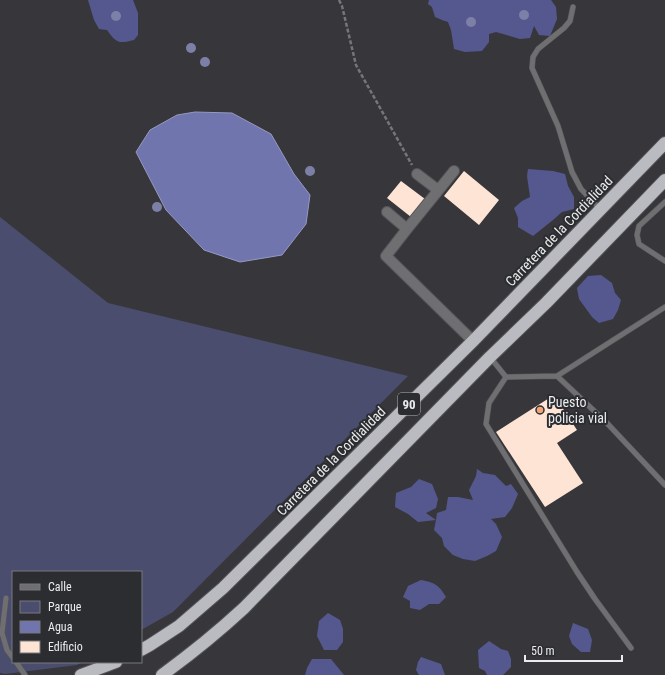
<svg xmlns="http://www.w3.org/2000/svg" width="665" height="675" font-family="'Roboto Condensed',sans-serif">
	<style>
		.green { fill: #4b4d6f }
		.forest { fill: #55588f }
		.water { fill: #7175ae; stroke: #9699c1 }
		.building { fill: #fee4d5 }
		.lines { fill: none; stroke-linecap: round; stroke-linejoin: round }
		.lane-casing { stroke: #545458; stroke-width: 6 }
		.street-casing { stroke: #545458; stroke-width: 12 }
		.highway-casing { stroke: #545458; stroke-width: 14 }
		.path { stroke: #767679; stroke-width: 2.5; stroke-dasharray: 4 2; stroke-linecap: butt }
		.lane { stroke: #6f6f71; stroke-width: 5 }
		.street { stroke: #6f6f71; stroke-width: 10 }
		.highway { stroke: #babbc0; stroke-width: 12 }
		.tree { fill: #7d80a6 }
		.poi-dot { fill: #efa377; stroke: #2c2d31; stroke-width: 1.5 }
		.labels { text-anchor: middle; stroke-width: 4; stroke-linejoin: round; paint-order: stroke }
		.shield { fill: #2c2d31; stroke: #b2b3b5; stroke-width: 1 }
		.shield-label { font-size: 13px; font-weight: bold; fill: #ebecee }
		.street-label { font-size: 14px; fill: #ebecee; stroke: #2c2d31 }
		.poi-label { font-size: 14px; fill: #ebecee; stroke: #2c2d31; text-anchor: start }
	</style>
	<rect width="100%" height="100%" fill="#37373b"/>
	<path class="green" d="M0,217L108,303L408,376L173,612L141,630V572H13V662H82L77,665L5,674L0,673Z"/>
	<path class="forest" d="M88,0H133L138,13V35L134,40C119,44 116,43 107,30L99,29L94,20Z
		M429,0H551L556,7L557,19L550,36L539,35L534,26L530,38L520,39L496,32L489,34V42L482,51L465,52L454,49L451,30L448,22L442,20L435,17L432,7L428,4Z
		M528,169L553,171L565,174L568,186L574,197V209L562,212L553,220L533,236L518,227V218L514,208L522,201L530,197L527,176Z
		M601,275L612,283L615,293L621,300L618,310L613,319L599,323L592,317L579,299L577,288L588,276Z
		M477,469L483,473L495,475L506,486L511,484L518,494L512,508L505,517L491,519L496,524L502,537L496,551L487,556L475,561L463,559L453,555L444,546L442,538L434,530L436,520L418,522L408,514L395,507L396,493L411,487L419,479L432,484L438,499L436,508L426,513L436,520L437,513L446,510L448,497H458L473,500L469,490L476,476Z
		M421,580C435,583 438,584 446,597L439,604H429L420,610L410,608V601L403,597L408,586Z
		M328,613L340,620L343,629V642L337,650H324L317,636L319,621Z
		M573,623L588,629L592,640L590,652H581L572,644L569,636Z
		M489,641L501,649L508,651L511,659V667L503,675H487L485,671L479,668L478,650Z
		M421,657L441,664L445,675H419L416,670L418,662Z
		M312,659H331L344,675H305L307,668Z"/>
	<path class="water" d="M195,112L232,113L271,134L294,174L310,195L306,224L282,255L240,262L204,250L166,210L136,152L150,130L177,115Z"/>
	<path class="building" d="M464,171L499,200L479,225L444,196Z
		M401,181L425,199L411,217L387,198Z
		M554,395L577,430L557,443L583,483L545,507L496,432Z"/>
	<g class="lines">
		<defs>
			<path id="lane" d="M573,7L570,21L564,28L538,49L533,57L532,68L558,126L572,172L581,189L600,209
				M665,202L639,226L637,235L639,244L665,261
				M490,357L506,377
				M557,376L606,422L665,485
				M6,598L2,633L7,650L13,658
				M631,648L595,599L577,572L486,424L489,403L506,377L557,376L665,307
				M16,662L25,675"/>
			<path id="street" d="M454,171L407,229L386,256L473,341
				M417,174L438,190
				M387,212L407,229"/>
			<path id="highway" d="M141,650L150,645L179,626L223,588L473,341L665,143
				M81,675L116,662
				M162,675C191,654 218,632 244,608L490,357L546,303L665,180"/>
		</defs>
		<use href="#lane" class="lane-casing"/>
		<use href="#street" class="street-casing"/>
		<use href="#highway" class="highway-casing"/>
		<path class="path" d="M339,0L342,6L356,65L412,165"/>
		<use href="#lane" class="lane"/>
		<use href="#street" class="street"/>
		<use href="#highway" class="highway"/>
	</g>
	<g class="tree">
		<circle cx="524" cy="15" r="5"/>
		<circle cx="116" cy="16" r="5"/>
		<circle cx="471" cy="22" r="5"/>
		<circle cx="191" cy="48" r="5"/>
		<circle cx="205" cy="62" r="5"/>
		<circle cx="310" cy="171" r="5"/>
		<circle cx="157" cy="207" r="5"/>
	</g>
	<circle class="poi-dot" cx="540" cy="410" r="4"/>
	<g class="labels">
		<rect class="shield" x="398" y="393" width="22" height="22" rx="3"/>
		<g class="shield-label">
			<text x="409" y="409">90</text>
		</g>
		<g class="street-label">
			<text transform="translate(559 231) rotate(-46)" y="5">Carretera de la Cordialidad</text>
			<text transform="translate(331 461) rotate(-45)" y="5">Carretera de la Cordialidad</text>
		</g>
		<g class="poi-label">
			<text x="548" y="407">Puesto<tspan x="548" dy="16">policia vial</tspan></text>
		</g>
	</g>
	<rect x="12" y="571" width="130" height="92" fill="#2c2d31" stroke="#78797d"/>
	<rect x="20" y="584" width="20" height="6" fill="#6f6f71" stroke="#78797d"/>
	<text x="48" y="591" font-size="12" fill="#ebecee">Calle</text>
	<rect x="20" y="601" width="20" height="12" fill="#4b4d6f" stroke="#78797d"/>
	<text x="48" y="611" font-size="12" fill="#ebecee">Parque</text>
	<rect x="20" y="621" width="20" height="12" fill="#7175ae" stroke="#78797d"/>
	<text x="48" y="631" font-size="12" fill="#ebecee">Agua</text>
	<rect x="20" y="641" width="20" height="12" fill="#fee4d5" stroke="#78797d"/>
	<text x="48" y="651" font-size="12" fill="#ebecee">Edificio</text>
	<path d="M525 655v6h97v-6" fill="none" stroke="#ebecee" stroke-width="2"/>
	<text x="531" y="655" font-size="12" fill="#ebecee" stroke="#2c2d31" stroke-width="3" paint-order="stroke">50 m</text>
</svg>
